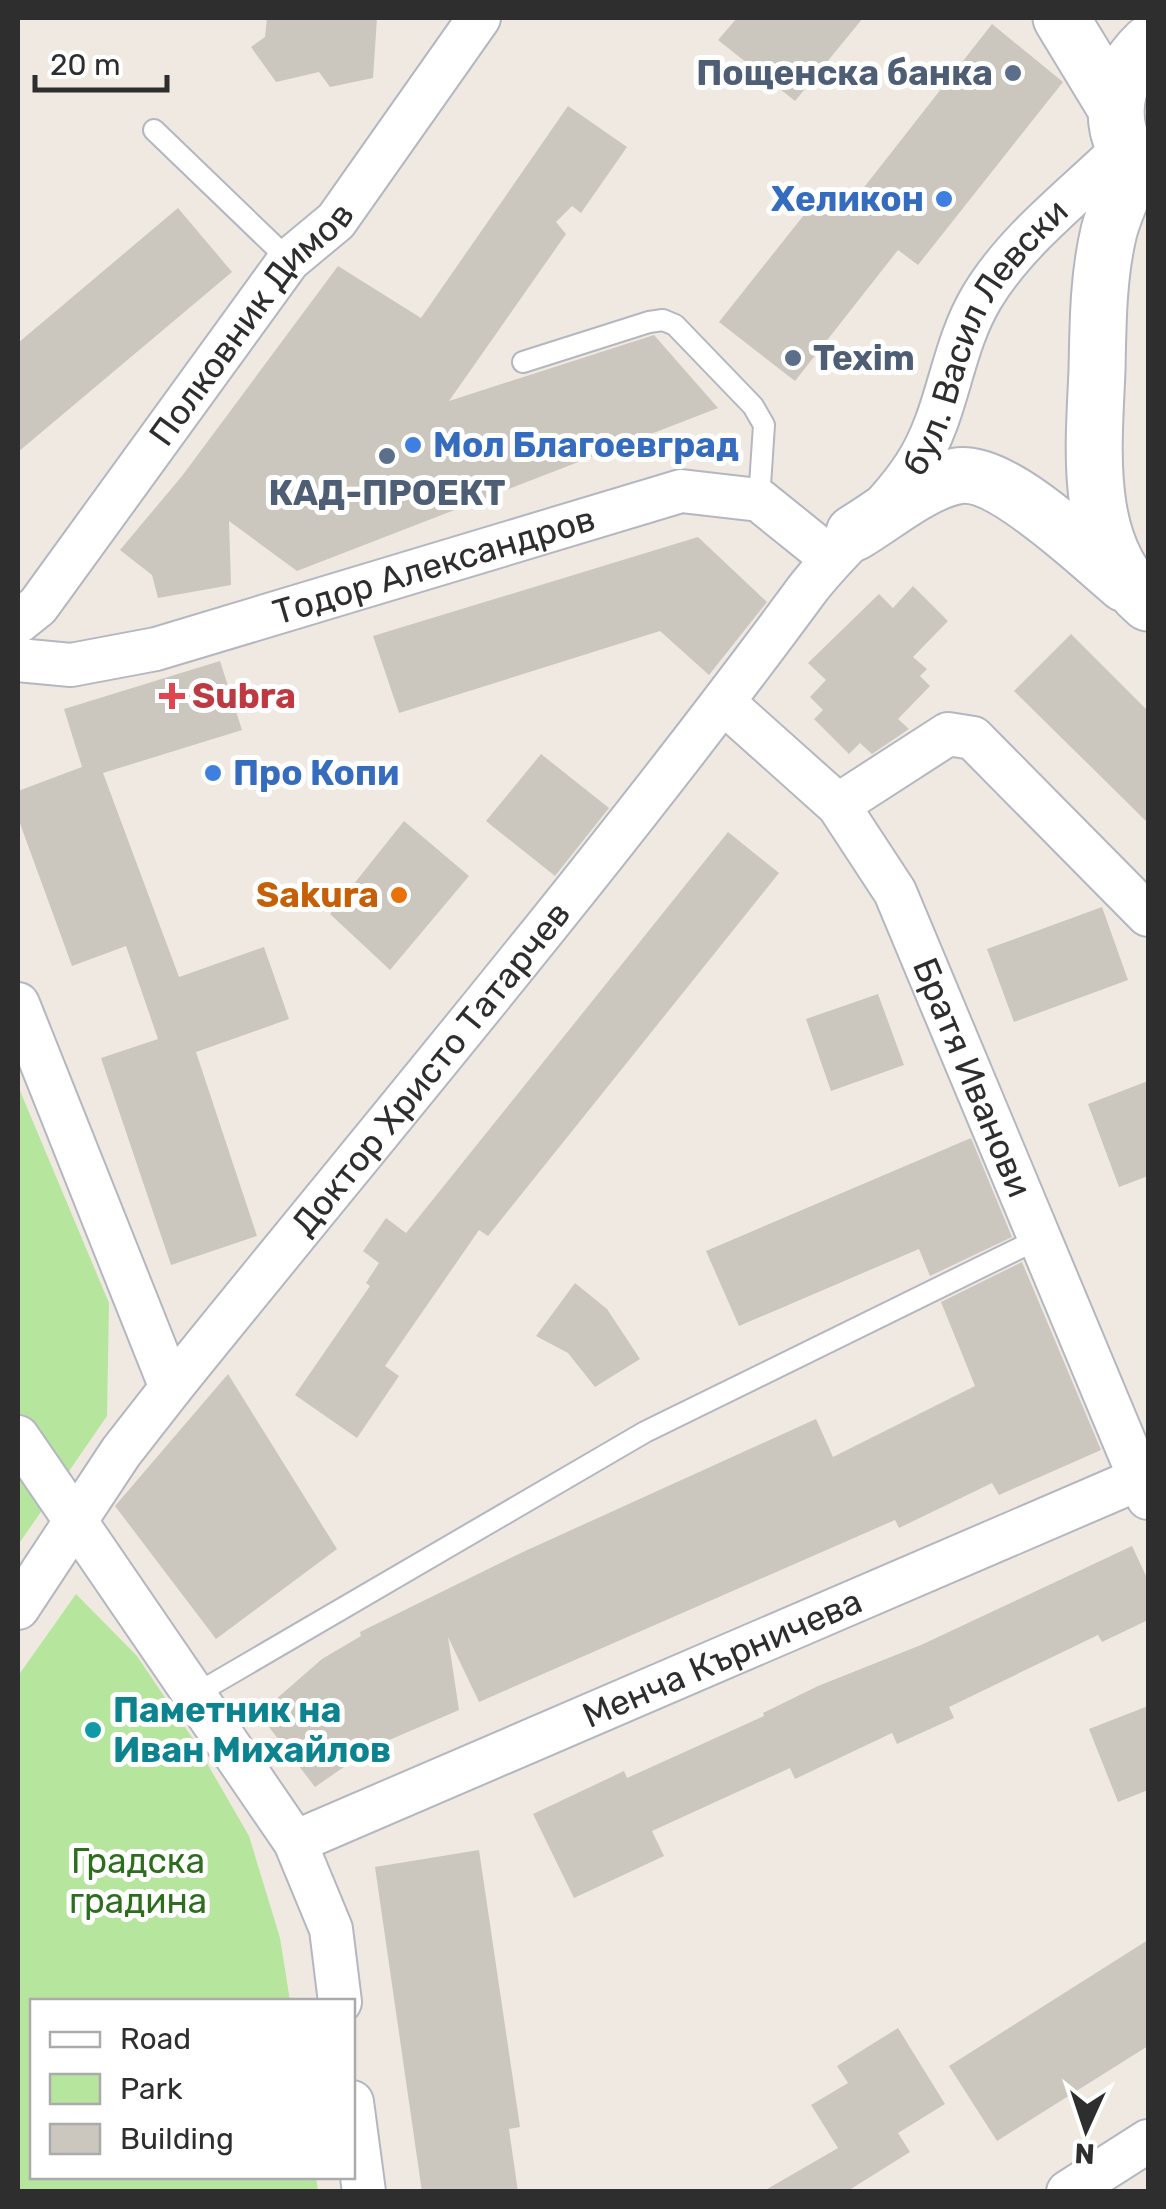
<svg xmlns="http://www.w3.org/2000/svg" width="1166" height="2209" font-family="Rubik,sans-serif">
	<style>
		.green { fill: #b6e59e }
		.building { fill: #cbc7bf }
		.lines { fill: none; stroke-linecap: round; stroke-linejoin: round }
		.lane-casing { stroke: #b4b7c1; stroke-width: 24 }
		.street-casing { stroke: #b4b7c1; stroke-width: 46 }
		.secondary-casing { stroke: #b4b7c1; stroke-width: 59 }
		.lane { stroke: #fff; stroke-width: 20 }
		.street { stroke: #fff; stroke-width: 42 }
		.secondary { stroke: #fff; stroke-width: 55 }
		.service-dot { fill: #5c6f8a; stroke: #fff; stroke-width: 4 }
		.shop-dot { fill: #3f7fe0; stroke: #fff; stroke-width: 4 }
		.health-dot { fill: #e0444e; stroke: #fff; stroke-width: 4 }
		.food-dot { fill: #e8710a; stroke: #fff; stroke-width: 4 }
		.culture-dot { fill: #0f9aa8; stroke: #fff; stroke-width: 4 }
		.labels { text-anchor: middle; stroke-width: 10; stroke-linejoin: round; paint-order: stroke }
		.service-label { font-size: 35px; font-weight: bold; fill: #4e5e75; stroke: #fff; text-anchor: end }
		.shop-label { font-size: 35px; font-weight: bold; fill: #366cbe; stroke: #fff; text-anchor: start }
		.street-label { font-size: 35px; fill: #2e2e2e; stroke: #fff }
		.health-label { font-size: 35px; font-weight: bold; fill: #be3a42; stroke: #fff; text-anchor: start }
		.food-label { font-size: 35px; font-weight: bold; fill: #c56008; stroke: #fff; text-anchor: end }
		.culture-label { font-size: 35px; font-weight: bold; fill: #0d838f; stroke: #fff; text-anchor: start }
		.park-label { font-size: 35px; fill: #2c6e1b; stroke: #fff }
	</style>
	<rect width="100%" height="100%" fill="#efe9e1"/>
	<path class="green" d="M18,1086L109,1303L107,1416L18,1545Z
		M76,1594L137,1656L193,1739L249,1836L280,1938L290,2001L32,2002V2176L316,2177L318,2191H18V1676Z"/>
	<path class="building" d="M267,18H377L373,78L330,87L319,72L276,82L251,47L265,37Z
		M737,18H863L795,101L718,40Z
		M992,24L1063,82L918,265L898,250L795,381L719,322L823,191L847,209Z
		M568,106L627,147L581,213L572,206L556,222L566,234L449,401L654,335L718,408L297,571L229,521L231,585L158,598L152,575L120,550L182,476L338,266L421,318Z
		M178,208L232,272L18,452V343Z
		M698,537L767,602L709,675L660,631L399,713L373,636Z
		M913,586L948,621L913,657L927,669L920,676L930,686L898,719L909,729L872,754L860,743L849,754L814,719L823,710L810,697L826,680L808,663L879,594L893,608Z
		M1071,634L1148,711V823L1014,691Z
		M220,661L242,730L103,773L179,977L264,947L289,1019L196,1052L257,1236L171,1265L101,1058L158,1039L126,946L72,966L18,818V791L82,767L64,709Z
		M541,754L609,808L555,876L486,821Z
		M404,821L469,876L390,970L330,914Z
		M728,832L779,873L488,1236L479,1230L385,1366L399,1376L357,1438L295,1395L370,1286L366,1283L379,1263L363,1251L386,1218L406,1233Z
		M1102,907L1128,980L1014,1022L987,949Z
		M878,994L904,1065L831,1091L806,1019Z
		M1148,1081V1176L1119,1187L1088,1104Z
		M971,1138L1012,1237L930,1276L919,1249L739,1326L706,1251Z
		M1022,1262L1101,1450L999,1495L992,1483L899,1528L895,1520L479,1702L448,1637L459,1710L373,1747L315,1787L259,1714L322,1659L361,1636L360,1632L525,1551L816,1419L833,1457L975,1386L941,1302Z
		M575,1283L607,1309L640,1359L595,1387L568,1353L536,1336Z
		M228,1374L337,1549L216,1639L115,1506Z
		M1132,1546L1148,1580V1620L1102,1642L1098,1635L949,1707L954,1718L897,1744L892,1733L795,1779L790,1768L652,1831L664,1856L574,1898L533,1814L624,1771L627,1778L764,1716L763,1713L818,1686L921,1645Z
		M1148,1706V1790L1118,1802L1089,1729Z
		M479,1850L520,2127L509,2129L518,2192H422L375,1867Z
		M1148,1940V2046L997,2141L949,2066Z
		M898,2028L945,2104L898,2133L910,2152L846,2192H762L838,2148L811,2105L848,2083L837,2066Z"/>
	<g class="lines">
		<defs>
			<path id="lane" d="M154,130L289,260
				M523,362L649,322L663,320L675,325L753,406L764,425L759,500
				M194,1695L645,1432L1042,1237"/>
			<g id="street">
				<path id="s1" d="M18,622L38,606L289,260L336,221L479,18"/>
				<path id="s2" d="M18,660L71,665L156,649L681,491L759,500L831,558"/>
				<path id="s3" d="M724,703L838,805L895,892L1148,1498"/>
				<path d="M838,805L948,734L973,738L1148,915"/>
				<path d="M18,1004L171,1388"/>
				<path d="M18,1437L295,1842L331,1929L340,2002"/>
				<path id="s4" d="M18,1608L121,1452L171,1388C384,1124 605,864 806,591C839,547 886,511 915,466C949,414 950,350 982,297C1016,240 1076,195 1123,149"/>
				<path id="s5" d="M295,1842L1148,1475"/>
				<path d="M352,2102L364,2192"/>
				<path d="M1068,2192L1148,2141"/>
			</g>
			<path id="secondary" d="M1061,18L1115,107
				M1148,44C1106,84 1105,139 1148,180
				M1134,166C1126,187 1115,209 1109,231C1098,277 1098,323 1097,370C1094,447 1082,548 1148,603
				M854,533C885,515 921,483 957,476C1002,468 1090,555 1125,584"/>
		</defs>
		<use href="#lane" class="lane-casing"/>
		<use href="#street" class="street-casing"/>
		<use href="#secondary" class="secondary-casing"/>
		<use href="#lane" class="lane"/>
		<use href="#street" class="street"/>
		<use href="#secondary" class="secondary"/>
	</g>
	<g class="service-dot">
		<circle cx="1013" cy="73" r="10"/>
		<circle cx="793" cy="358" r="10"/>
		<circle cx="387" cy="456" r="10"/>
	</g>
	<g class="shop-dot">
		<circle cx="944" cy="199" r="10"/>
		<circle cx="413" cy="445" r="10"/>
		<circle cx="213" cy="773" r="10"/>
	</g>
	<path class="health-dot" d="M167 681h10v10h10v10h-10v10h-10v-10h-10v-10h10z"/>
	<circle class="food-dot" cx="399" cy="895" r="10"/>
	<circle class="culture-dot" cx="93" cy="1730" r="10"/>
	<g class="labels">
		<g class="service-label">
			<text x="993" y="85">Пощенска банка</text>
			<text x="813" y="370" text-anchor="start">Texim</text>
			<text x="387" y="505" text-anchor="middle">КАД-ПРОЕКТ</text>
		</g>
		<g class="shop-label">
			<text x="924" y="211" text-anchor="end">Хеликон</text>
			<text x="433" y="457">Мол Благоевград</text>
			<text x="233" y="785">Про Копи</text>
		</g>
		<g class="street-label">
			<text dy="12" stroke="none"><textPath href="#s1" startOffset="380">Полковник Димов</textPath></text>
			<text dy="12" stroke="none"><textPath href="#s4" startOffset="1602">бул. Васил Левски</textPath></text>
			<text dy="12" stroke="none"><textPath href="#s2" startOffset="430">Тодор Александров</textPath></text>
			<text dy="12" stroke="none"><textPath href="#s4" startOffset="680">Доктор Христо Татарчев</textPath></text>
			<text dy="12" stroke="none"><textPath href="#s3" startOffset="458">Братя Иванови</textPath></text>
			<text dy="12" stroke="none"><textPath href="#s5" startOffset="465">Менча Кърничева</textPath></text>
		</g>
		<g class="health-label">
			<text x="192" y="708">Subra</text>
		</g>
		<g class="food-label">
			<text x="379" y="907">Sakura</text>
		</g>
		<g class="culture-label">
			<text x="113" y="1722">Паметник на<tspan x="113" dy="40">Иван Михайлов</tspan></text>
		</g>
		<g class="park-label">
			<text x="138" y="1873">Градска<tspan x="138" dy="40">градина</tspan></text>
		</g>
	</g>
	<rect width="1166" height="2209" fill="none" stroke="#2e2e2e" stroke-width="40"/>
	<rect x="30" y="1999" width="325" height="180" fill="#ffffff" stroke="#ababab" stroke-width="2.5"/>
	<rect x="50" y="2032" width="50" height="15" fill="#ffffff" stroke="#ababab" stroke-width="2.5"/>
	<text x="120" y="2049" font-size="30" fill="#2e2e2e">Road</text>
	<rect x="50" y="2074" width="50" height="30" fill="#b6e59e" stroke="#ababab" stroke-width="2.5"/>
	<text x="120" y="2099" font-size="30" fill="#2e2e2e">Park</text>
	<rect x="50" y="2124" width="50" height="30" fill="#cbc7bf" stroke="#ababab" stroke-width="2.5"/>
	<text x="120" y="2149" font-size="30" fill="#2e2e2e">Building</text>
	<g transform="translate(1086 2129) rotate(183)" stroke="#ffffff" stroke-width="8" paint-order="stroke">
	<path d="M0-8L18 38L0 25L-18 38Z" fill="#2e2e2e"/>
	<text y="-15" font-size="28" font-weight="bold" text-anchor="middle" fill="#2e2e2e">N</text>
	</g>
	<path d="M35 75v15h132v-15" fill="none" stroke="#2e2e2e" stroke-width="5"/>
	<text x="50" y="75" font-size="30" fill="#2e2e2e" stroke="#ffffff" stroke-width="8" paint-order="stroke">20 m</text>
</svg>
